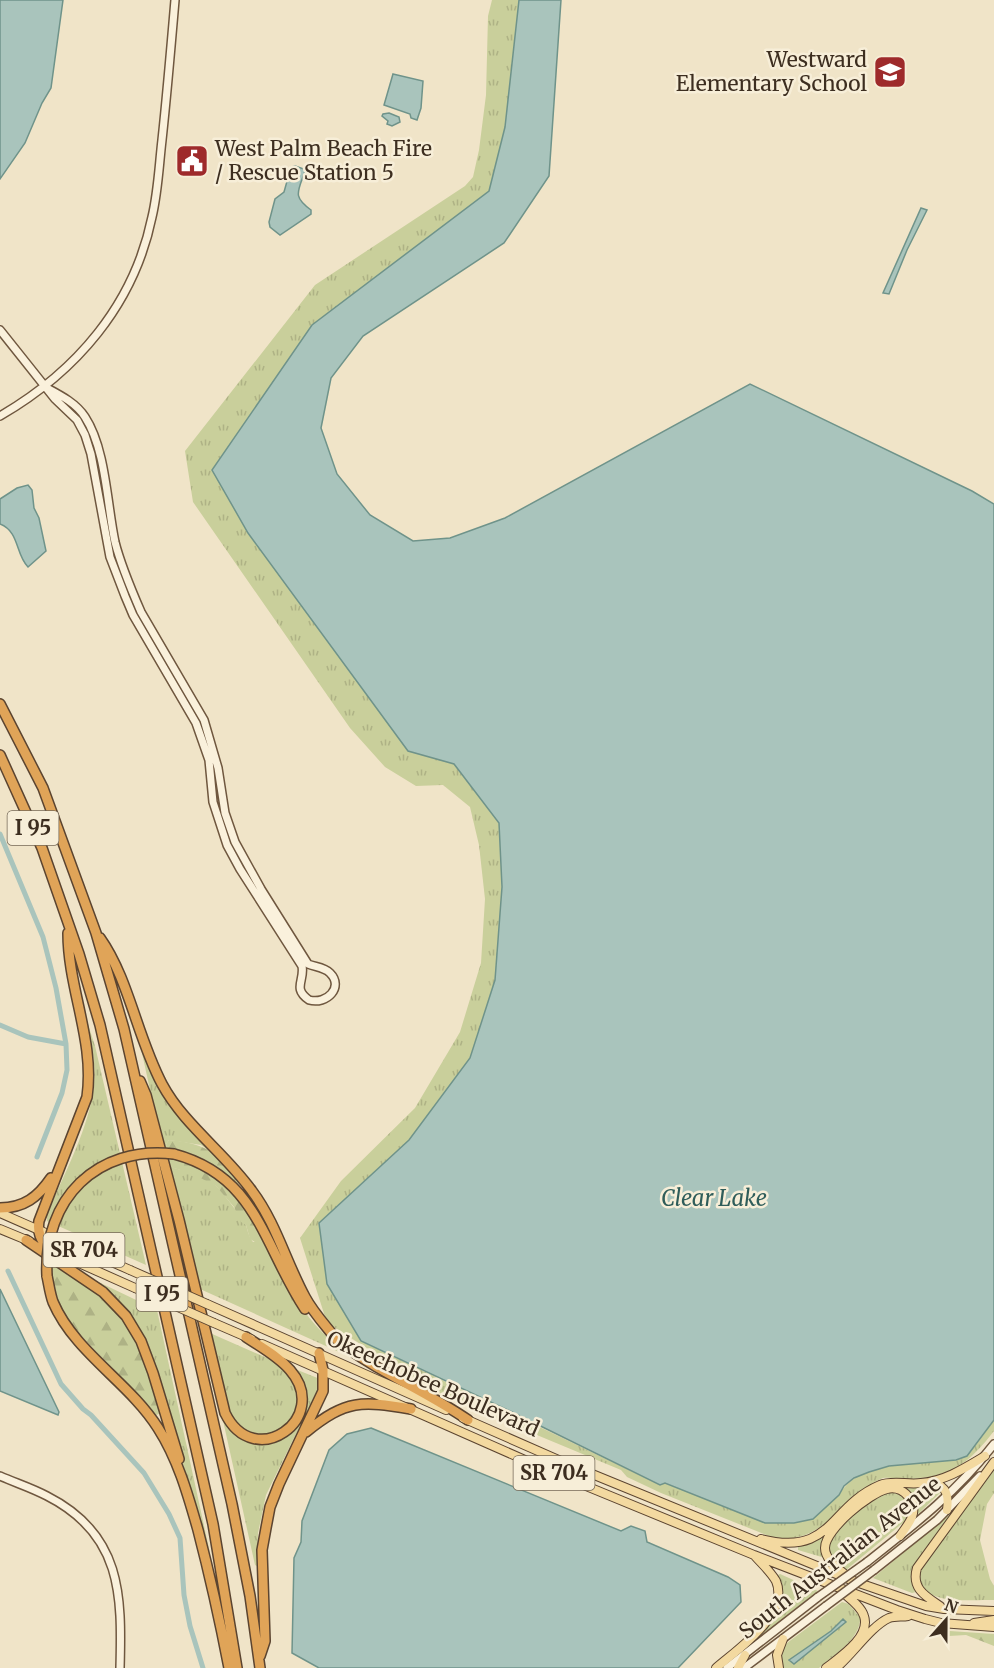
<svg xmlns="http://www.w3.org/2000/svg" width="994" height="1668" font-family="Merriweather,serif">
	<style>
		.grass { fill: url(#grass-tufts) }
		.forest { fill: url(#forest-firs) }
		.water { fill: #a9c4bc; stroke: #6f938a; stroke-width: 1.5 }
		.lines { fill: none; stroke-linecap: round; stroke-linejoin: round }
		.canal { stroke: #a9c4bc; stroke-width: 5 }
		.secondary-casing { stroke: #6f573f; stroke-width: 10 }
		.primary-casing { stroke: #5b4430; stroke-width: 10 }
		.highway-casing { stroke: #5b4430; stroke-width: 12 }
		.secondary { stroke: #faf1dc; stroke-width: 7 }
		.primary { stroke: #f3d9a0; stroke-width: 8 }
		.highway { stroke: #e0a458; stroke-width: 9 }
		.secondary-bridge-casing { stroke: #6f573f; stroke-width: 10; stroke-linecap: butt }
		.primary-bridge-casing { stroke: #5b4430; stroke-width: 10; stroke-linecap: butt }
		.highway-bridge-casing { stroke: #5b4430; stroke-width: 12; stroke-linecap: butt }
		.secondary-bridge { stroke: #faf1dc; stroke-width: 7 }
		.primary-bridge { stroke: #f3d9a0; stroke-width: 8 }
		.highway-bridge { stroke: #e0a458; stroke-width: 9 }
		.labels { text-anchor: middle; stroke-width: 5; stroke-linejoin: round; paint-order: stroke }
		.shield { fill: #f7eed8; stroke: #756857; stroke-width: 1.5 }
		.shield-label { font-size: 20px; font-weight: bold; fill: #3d2e20 }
		.poi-label { font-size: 21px; fill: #3d2e20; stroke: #f7eed8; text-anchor: end }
		.street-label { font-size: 21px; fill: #3d2e20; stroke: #f7eed8 }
		.water-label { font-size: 22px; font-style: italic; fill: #2f5d5a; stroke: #f7eed8 }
	</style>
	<defs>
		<pattern id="grass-tufts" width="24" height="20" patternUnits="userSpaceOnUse" patternTransform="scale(1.5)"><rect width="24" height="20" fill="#c9cf9b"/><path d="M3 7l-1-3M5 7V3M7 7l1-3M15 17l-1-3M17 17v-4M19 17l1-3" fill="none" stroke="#aeb285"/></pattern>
		<pattern id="forest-firs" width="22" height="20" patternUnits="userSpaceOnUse" patternTransform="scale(1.5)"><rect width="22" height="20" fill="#c9cf9b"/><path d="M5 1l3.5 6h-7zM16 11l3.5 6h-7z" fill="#aeb285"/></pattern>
	</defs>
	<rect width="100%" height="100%" fill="#f0e4c8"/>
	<path class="grass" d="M492,0H519L505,127L489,191L313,325L212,470L408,751L454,764L499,823L502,891L495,980L470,1058L409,1140L319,1223L361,1341L660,1485L664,1483L839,1495C857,1463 905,1464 937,1461C946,1461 956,1461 965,1456C974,1451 987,1429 994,1420V1431C969,1463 953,1476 911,1479C902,1480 892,1477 883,1478C874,1481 863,1490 856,1496C830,1519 817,1538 779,1540L661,1493L627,1477L621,1470L453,1400L424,1384L327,1323L300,1238L341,1181L415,1108L460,1032L481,963L485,899L479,845L470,807L443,785L416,786L385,767L350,728L193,502L185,451L315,285L465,186L473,177L479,150L486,95L488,16Z
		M85,1015L95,1046L146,1265L47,1221V1214C63,1176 91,1125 94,1083C96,1060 90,1037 85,1015Z
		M140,1044L148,1064L217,1156L201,1145L169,1140L166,1144L168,1149H163Z
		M168,1165C175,1170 182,1169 190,1172C197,1175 208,1180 215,1185C222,1191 242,1218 246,1225C248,1232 249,1237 253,1242H260L263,1240C280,1272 296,1306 322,1332C333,1343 346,1352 359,1361L200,1289Z
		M84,1275L157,1310L210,1553L181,1458L127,1312L113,1295Z
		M210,1333L276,1362L290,1373L300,1398L290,1426L264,1437L244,1432L229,1416Z
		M295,1369L320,1379L319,1387L266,1495L258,1533L257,1566L255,1565L222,1416C231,1432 242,1436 259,1442L301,1418Z
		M994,1469V1493L987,1504L980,1540L990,1579L994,1586V1600C970,1599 931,1606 918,1582L922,1563Z
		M931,1485L942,1491L917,1515L916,1498L901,1487Z
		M889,1492C903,1494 909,1499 911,1514H908L904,1522L846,1570L834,1561L833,1557L832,1558C830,1553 828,1548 829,1544C831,1527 874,1499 889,1492Z
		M950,1514L951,1515L915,1563L911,1575L916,1592L912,1593L873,1578Z
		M827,1532L822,1544L825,1558L798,1550V1547L812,1543Z
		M780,1574L818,1591L731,1659C754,1638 798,1610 778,1575Z
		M842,1602L849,1604L857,1614H860C863,1638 835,1654 819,1668H782C778,1658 781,1652 787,1643Z"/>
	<path class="forest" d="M169,1140C210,1144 221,1155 244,1188L209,1162L191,1154L168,1149L166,1144Z
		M166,1157L190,1162L227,1184L250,1214L263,1240L258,1244L250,1239L246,1225L241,1222L234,1207L216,1186L191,1173L170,1167Z
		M50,1263C66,1272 83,1281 98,1292C137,1320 148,1371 161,1413L154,1416L141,1400L75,1329L66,1317L56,1296Z
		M935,1630L994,1634V1646L966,1635L932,1637Z"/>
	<path class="water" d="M0,0H63L51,88L42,103L25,143L0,179Z
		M519,0H561L549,176L504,243L363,336L331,378L321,428L337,474L370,515L413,541L450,538L505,518L750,384L972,491L994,504V1420L967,1456L956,1460L889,1466L869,1472L854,1478L844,1486L839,1495L813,1519L794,1523H765L665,1483L660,1485L510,1411L361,1341L327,1284L319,1223L409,1140L470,1058L495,980L502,887L499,823L454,764L408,751L248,533L212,470L312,325L489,191L505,127Z
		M393,74L423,81L421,108L417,120L411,118L410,114L384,105Z
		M389,113L399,117L400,122L392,126L387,124L388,121L382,116L383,114Z
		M295,166L304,169L305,171C298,192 292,196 311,210V214L280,235L270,227L269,222L275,199L284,192L291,167Z
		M921,208L927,210L907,250L889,294L883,293Z
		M28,485L32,490L34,508L39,518L46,551L28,567C15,554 20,532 0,524V499L17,488Z
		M0,1289L59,1412L58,1415L0,1391Z
		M371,1428L621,1531L631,1526L645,1531L647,1542L728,1577L740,1585L741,1602L678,1668H319L292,1653L294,1558L301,1542L302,1521L329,1450L347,1434Z
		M843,1619L846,1622L794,1664L789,1660L831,1631Z"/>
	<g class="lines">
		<path class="canal" d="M0,834L43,937L56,988L66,1044L67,1070L62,1093L37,1157
			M0,1025L28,1037L66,1044
			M8,1271L61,1384L83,1409L91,1415L144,1473L169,1514L180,1538L184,1595L190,1626L203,1668"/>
		<defs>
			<path id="secondary" d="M0,330L55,399L77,420L85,435L91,454L110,557L125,596L133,615L196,723L209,760L213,802L227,845L240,869L302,966C305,981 292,988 309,1000C327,1005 344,987 330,973C324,967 315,967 308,964L261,889L235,842L225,813L218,768L204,720L141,612C131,589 121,566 115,542C107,505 106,449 85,417C76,403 60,395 45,387
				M0,416C76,372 134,305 152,217C158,192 159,166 162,140C167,94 171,47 175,0
				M0,1476C16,1483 32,1488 47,1496C122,1534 122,1595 120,1668
				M867,1562C914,1525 957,1492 994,1444
				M874,1570L937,1520L980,1476
				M727,1668L818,1597
				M744,1668L826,1606"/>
			<path id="primary" d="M0,1213L130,1270
				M0,1229L29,1241
				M43,1247L135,1288
				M207,1304L446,1410
				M214,1323L251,1339
				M262,1344L552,1472L754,1555L897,1610L925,1619L941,1623L994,1627
				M463,1418L570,1465L856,1582L926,1606L944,1609L994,1611
				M932,1482C947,1486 949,1496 947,1510
				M761,1539C833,1557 828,1507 880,1485C893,1480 908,1485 921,1483C945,1481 965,1468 985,1456
				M847,1576C839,1569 825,1560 825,1548C825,1529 870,1493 887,1489C903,1485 918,1502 912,1517C909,1524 904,1530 900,1536
				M940,1606C925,1596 911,1588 917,1568L994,1462
				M974,1623L994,1620
				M716,1668C738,1649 790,1614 776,1581C771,1572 762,1564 755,1556
				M738,1668L745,1655
				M779,1668L777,1655L783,1639
				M826,1668C840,1657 871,1637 864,1616C861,1606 849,1598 842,1592
				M836,1668C852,1655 871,1626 889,1618C895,1616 902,1617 908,1616"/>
			<path id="highway" d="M0,704L43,788L96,933L124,1029L232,1504L250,1596L260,1668
				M0,755L42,848L79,954L100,1025L213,1524L237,1668
				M100,938C129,979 137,1037 162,1084C184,1125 225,1153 252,1191C276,1223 286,1262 305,1297C314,1314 328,1328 340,1344
				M140,1081L146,1095L179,1220L225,1413C254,1473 332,1418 290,1370C278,1356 261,1347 246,1337
				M174,1154C257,1176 263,1245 305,1309
				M0,1208C24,1208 38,1197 51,1178
				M26,1240L103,1292L126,1316L141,1341L153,1373L179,1459
				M48,1250C41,1239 37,1233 39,1221L87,1097C95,1041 68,989 68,933
				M47,1276C49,1285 50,1294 53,1302C75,1353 129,1382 158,1428C178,1459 188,1495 198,1530C210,1576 220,1621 229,1668
				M338,1341C378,1372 426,1391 468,1420
				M306,1432C347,1399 361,1401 411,1409
				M260,1656L265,1641L262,1550L266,1528L270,1507L279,1484L323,1391V1370L319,1353"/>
		</defs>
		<use href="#secondary" class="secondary-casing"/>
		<use href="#primary" class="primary-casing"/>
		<use href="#highway" class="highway-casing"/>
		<use href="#secondary" class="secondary"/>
		<use href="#primary" class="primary"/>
		<use href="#highway" class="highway"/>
		<defs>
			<path id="secondary-bridge" d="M818,1597L867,1562
				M826,1606L874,1570"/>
			<path id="primary-bridge" d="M130,1270L207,1304
				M135,1288L214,1323"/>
			<path id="highway-bridge" d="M47,1276C43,1199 97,1145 174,1154"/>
		</defs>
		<use href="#secondary-bridge" class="secondary-bridge-casing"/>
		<use href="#primary-bridge" class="primary-bridge-casing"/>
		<use href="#highway-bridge" class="highway-bridge-casing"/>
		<use href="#secondary-bridge" class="secondary-bridge"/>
		<use href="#primary-bridge" class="primary-bridge"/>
		<use href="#highway-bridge" class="highway-bridge"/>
	</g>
	<defs>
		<symbol id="school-square" viewBox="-11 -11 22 22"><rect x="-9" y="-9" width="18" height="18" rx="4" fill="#9e2a2b" stroke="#f7eed8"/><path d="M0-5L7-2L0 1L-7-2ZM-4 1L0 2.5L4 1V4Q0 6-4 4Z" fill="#fff"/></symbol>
		<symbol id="civic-square" viewBox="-11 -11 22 22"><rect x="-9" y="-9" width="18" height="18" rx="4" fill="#9e2a2b" stroke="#f7eed8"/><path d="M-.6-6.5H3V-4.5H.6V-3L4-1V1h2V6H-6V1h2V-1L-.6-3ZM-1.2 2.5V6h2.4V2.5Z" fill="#fff"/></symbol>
	</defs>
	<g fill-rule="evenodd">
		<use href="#school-square" x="871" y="53" width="38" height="38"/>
		<use href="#civic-square" x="173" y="142" width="38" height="38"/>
	</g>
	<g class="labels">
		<g class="shield">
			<rect x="7.5" y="811" width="51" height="34" rx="4.5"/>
			<rect x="43.5" y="1233" width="81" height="34" rx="4.5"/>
			<rect x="136.5" y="1277" width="51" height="34" rx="4.5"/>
			<rect x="513.5" y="1456" width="81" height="34" rx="4.5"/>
		</g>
		<g class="shield-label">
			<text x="33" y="835">I 95</text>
			<text x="84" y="1257">SR 704</text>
			<text x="162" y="1301">I 95</text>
			<text x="554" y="1480">SR 704</text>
		</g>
		<g class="poi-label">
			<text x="867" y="67">Westward<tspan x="867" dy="24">Elementary School</tspan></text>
			<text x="215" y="156" text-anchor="start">West Palm Beach Fire<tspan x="215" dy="24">/ Rescue Station 5</tspan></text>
		</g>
		<g class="street-label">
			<text transform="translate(433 1384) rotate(24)" y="7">Okeechobee Boulevard</text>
			<text transform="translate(840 1558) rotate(-38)" y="7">South Australian Avenue</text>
		</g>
		<g class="water-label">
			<text x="714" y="1206">Clear Lake</text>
		</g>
	</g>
	<g transform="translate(946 1620) rotate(21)" stroke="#f7eed8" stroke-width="4.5" paint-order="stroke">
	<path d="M0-4.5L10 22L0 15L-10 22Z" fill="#3d2e20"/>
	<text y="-9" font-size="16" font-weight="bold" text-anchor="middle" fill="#3d2e20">N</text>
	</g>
</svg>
